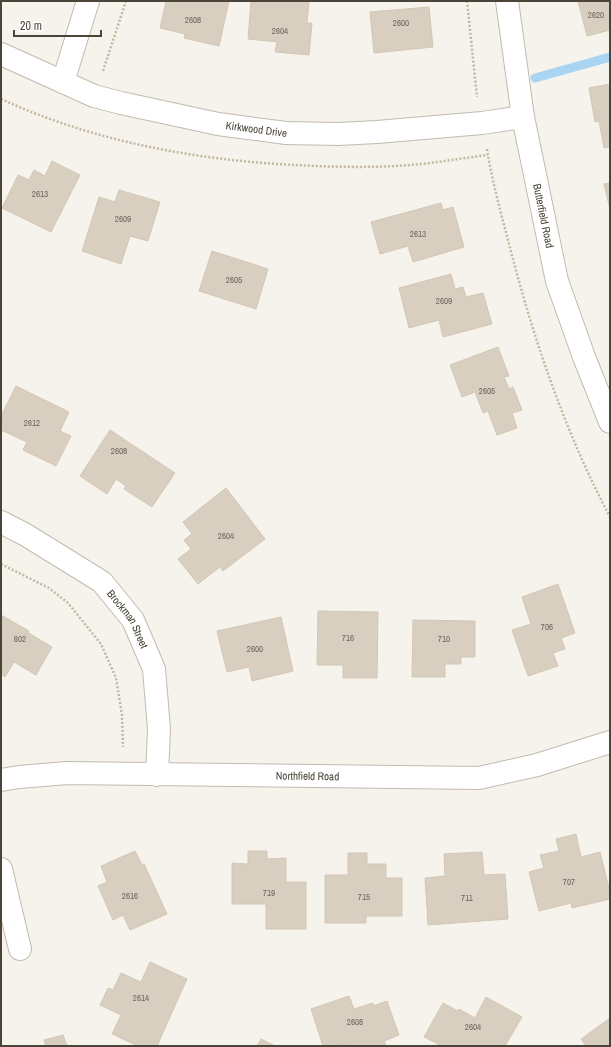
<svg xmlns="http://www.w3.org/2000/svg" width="611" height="1047" font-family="'Archivo Narrow',sans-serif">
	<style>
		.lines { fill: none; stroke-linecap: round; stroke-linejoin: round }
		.stream { stroke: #a9d4f2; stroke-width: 9 }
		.building { fill: #d8cfc1; stroke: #d3c7b4 }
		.minor-casing { stroke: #c2bbae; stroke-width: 24 }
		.path { stroke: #c4b79f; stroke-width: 2.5; stroke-dasharray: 2 2; stroke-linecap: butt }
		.minor { stroke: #fff; stroke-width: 22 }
		.labels { text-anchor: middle; stroke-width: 4; stroke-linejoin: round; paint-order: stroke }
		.number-label { font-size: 9px; fill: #6e675b }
		.street-label { font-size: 11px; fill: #4b4439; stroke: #fff }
	</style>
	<rect width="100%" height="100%" fill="#f6f3ec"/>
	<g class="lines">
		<path class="stream" d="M535,78L610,57"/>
	</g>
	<path class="building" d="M166,1H229L219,46L184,38L185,34L160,28Z
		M251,1H309L307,23H312L309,55L275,52L277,42L248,39Z
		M578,1H610V30L587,36Z
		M429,7L433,47L374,53L370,12Z
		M610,84V147L604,148L599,121L595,122L589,88Z
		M52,161L80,175L51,232L2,208L18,175L29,180L34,170L45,176Z
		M610,183V209L604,184Z
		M119,190L160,202L148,241L130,236L121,264L82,251L99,197L115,202Z
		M441,203L443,210L453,207L464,247L413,262L408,246L380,254L371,222Z
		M212,251L268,269L256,309L199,291Z
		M451,274L455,289L463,287L466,297L483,293L492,324L443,337L439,320L409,328L399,288Z
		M498,347L509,376L504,377L509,389L513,387L522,410L512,413L517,428L497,435L488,411L483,413L475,392L462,397L450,365Z
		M16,386L69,412L60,431L71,436L56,466L23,450L27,442L1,430V416Z
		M110,430L175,473L152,507L124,489L126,486L116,479L107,494L80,476Z
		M226,488L265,539L223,571L220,567L198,584L178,559L191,549L184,540L192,534L183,522Z
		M558,584L575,633L561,638L565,649L553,653L558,666L528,676L512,630L531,624L522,597Z
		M318,611L378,612L377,678H343V665H317Z
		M1,615L29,631L27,632L52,647L36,675L14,662L5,677L1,674Z
		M281,617L293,671L252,681L249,667L227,672L217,631Z
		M413,620L475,621V657H461V664H445V677H412Z
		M576,834L581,857L600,852L610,892V899L572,908L571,903L539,911L529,872L544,868L540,855L559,851L556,839Z
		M135,851L142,865L144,864L167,914L130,930L123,915L113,920L98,886L107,882L101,866Z
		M248,851H267V859L286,858V882H306V929H266V904H232V863L248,864Z
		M482,852L484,875L505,874L508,919L428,925L425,878L445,876L444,854Z
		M348,853H367V864H386V878H402V916H366V923H325V875H348Z
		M150,962L187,979L157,1046H138L112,1034L121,1015L100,1005L108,988L113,990L121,973L141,982Z
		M349,996L354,1009L373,1003V1006L387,1001L399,1035L384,1041L386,1046H345V1044L339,1046H323L311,1009Z
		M486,997L522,1017L505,1046H437L438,1044L424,1037L443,1003L458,1011L459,1009L475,1018Z
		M610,1018V1046H586L581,1039Z
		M63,1035L67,1046H46L44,1040Z
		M261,1039L275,1046H257Z"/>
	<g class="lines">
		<defs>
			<g id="minor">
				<path id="s1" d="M507,1L523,117L557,281L584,357L610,422"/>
				<path id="s2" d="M1,54L94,96L121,103L218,124L286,133L338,134L377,132L482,123L523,117"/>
				<path d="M63,82L88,1"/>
				<path id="s3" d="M1,522L26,535L102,582L133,620L154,669L159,729L157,775"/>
				<path id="s4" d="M1,780L19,777L67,773L479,778L537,765L610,742"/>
				<path d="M1,869L20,949"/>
			</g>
		</defs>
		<use href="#minor" class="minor-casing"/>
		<path class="path" d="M467,1L477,97
			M103,71L126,1
			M1,99C93,141 194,160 295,165C333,167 372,168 410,165C436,163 462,158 488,155
			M487,149C492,181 501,213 509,244C533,338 565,432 610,517
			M1,564L49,588L68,603L101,644L116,678L122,715L123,747"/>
		<use href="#minor" class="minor"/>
	</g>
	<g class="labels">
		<g class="number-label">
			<text x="596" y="18">2620</text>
			<text x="193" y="23">2608</text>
			<text x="401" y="26">2600</text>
			<text x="280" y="34">2604</text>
			<text x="40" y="197">2613</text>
			<text x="123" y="222">2609</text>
			<text x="418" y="237">2613</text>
			<text x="234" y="283">2605</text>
			<text x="444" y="304">2609</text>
			<text x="487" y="394">2605</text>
			<text x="32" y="426">2612</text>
			<text x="119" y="454">2608</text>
			<text x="226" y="539">2604</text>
			<text x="547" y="630">706</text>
			<text x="348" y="641">716</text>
			<text x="20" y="642">802</text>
			<text x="444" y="642">710</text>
			<text x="255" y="652">2600</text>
			<text x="569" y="885">707</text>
			<text x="269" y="896">719</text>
			<text x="130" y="899">2616</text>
			<text x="364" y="900">715</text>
			<text x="467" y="901">711</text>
			<text x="141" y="1001">2614</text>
			<text x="355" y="1025">2608</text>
			<text x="473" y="1030">2604</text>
		</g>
		<g class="street-label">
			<text dy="4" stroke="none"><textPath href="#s2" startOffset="268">Kirkwood Drive</textPath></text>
			<text dy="4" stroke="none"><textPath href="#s1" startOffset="218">Butterfield Road</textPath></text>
			<text dy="4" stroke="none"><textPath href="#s3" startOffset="163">Brockman Street</textPath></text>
			<text dy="4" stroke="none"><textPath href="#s4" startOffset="307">Northfield Road</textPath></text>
		</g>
	</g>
	<rect width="611" height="1047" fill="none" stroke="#4b4439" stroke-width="4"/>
	<path d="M14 30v6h87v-6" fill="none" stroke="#4b4439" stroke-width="2"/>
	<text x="20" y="30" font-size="12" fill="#4b4439" stroke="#ffffff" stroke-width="3" paint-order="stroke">20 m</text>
</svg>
